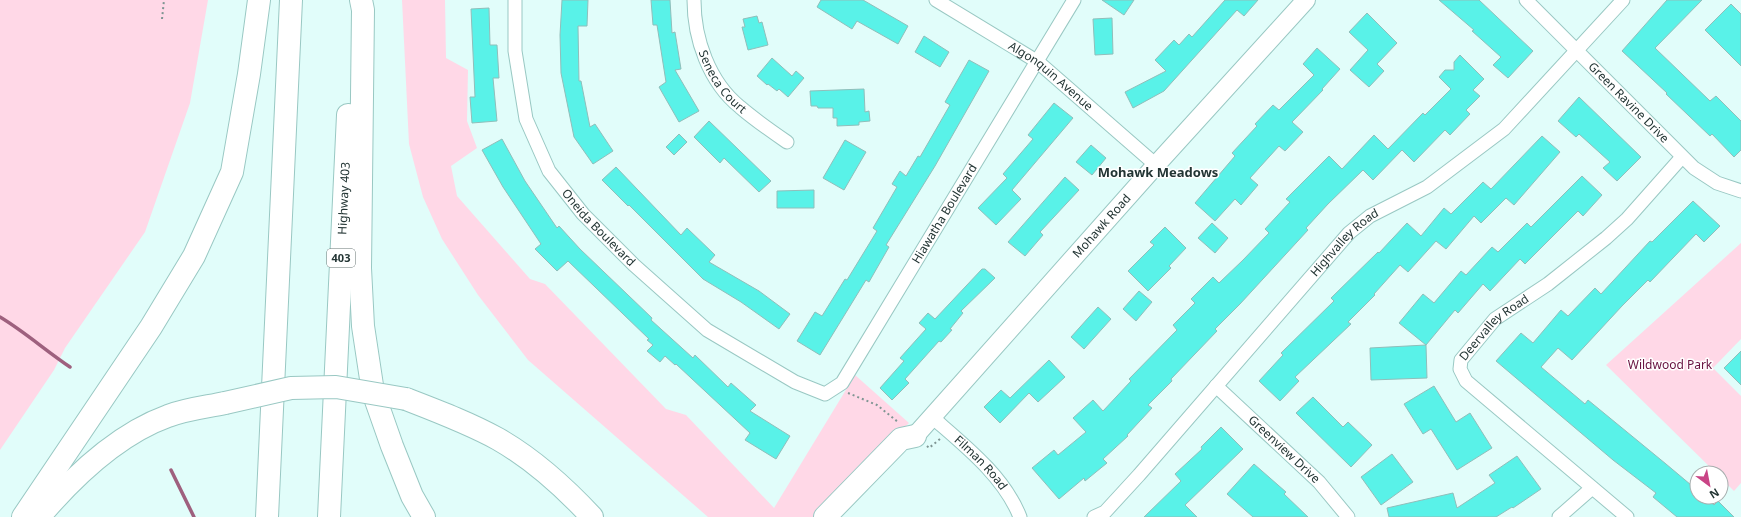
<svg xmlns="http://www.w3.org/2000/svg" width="1741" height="517" font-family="'Noto Sans',sans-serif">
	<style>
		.green { fill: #ffd8e7 }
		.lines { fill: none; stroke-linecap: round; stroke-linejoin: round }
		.stream { stroke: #9e607e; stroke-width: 3.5 }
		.building { fill: #59f2e8; stroke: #90beba }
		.street-casing { stroke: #99c8c3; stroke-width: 15 }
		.secondary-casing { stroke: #99c8c3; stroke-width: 20 }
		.highway-casing { stroke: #99c8c3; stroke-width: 24 }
		.path { stroke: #7f9593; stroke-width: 2; stroke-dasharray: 2 3; stroke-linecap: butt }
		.street { stroke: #fff; stroke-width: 13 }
		.secondary { stroke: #fff; stroke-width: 18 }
		.highway { stroke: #fff; stroke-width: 22 }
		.highway-bridge-casing { stroke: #99c8c3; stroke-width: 24; stroke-linecap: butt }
		.highway-bridge { stroke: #fff; stroke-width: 22 }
		.labels { text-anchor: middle; stroke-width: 3; stroke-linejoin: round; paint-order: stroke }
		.shield { fill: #fff; stroke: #657271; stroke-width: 1 }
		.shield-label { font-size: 11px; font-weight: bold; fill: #233534 }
		.street-label { font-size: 12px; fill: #233534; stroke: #fff }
		.park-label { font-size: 12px; fill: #67113f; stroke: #fff }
		.neighbourhood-label { font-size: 13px; font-weight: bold; fill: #233534; stroke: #fff }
	</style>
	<rect width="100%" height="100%" fill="#e1fdfa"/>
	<path class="green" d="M0,0H208L190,103L145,232L65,348L54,370L0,450Z
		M402,0H445L446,58L468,70L467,121L477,148L451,166L457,196L530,279L545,284L666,409L686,415L774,508L855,375L909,423L814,517H708L528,360L478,295L442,239L423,197L409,144Z
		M1741,243V339L1713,368L1741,396V483L1734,491L1721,478V473H1716L1606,365Z"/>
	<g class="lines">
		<path class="stream" d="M0,317C25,332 46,351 70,367
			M171,470L194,517"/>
	</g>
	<path class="building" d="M562,0H588L587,26H578L579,81H581L590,127L595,124L613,151L593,164L574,137L561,73L560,35Z
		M651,0H670L672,33L675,32L681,69L675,70L699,111L679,122L659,87L666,82L657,25H653Z
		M821,0H863L908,26L898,44L857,21L852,29L817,7Z
		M1102,0H1134L1124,15Z
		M1225,0H1258L1244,16L1237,10L1164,91L1133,108L1125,92L1166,71L1155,60L1174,40L1179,45L1189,34L1192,37Z
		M1439,0H1479L1533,51L1508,78L1493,65L1501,57L1472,31L1474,30Z
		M1667,0H1702L1655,48L1710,101L1716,96L1741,121V150L1734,157L1712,134L1710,136L1666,94L1667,93L1622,51Z
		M1731,4L1741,14V66L1705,30Z
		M489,8L490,45H497L499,78H493L497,121L472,123L470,97H475L471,9Z
		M1367,13L1397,43L1377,64L1384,71L1369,87L1350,70L1368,50L1349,32Z
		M757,16L759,23L762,22L768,45L748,50L742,27H745L743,19Z
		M1112,18L1113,54L1095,55L1093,19Z
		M924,36L949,52L940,67L915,52Z
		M1317,48L1340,69L1322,89L1323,90L1292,122L1303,132L1285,151L1279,146L1250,178L1258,185L1241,205L1235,199L1215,221L1195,203L1235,156L1232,153L1257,126L1255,124L1273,105L1279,110L1314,75L1303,64Z
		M1460,55L1484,79L1473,90L1480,96L1466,110L1470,114L1450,135L1445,130L1414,162L1402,150L1373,180L1363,170L1328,204L1306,228L1308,230L1240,304L1215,329L1217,331L1171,379L1172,381L1148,405L1152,408L1127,435L1128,436L1103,459L1107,463L1085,481L1084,478L1059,499L1032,468L1054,450L1058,455L1086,432L1073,418L1093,400L1103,411L1131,381L1129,379L1177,330L1173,325L1195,303L1191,299L1213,277L1219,283L1243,260L1269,233L1265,229L1290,202L1286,199L1329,156L1342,169L1374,135L1388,149L1423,113L1425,115L1451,89L1439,77L1445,70H1454V62Z
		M772,58L792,76L796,71L804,78L788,97L779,89L777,91L768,84L767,85L757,76Z
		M969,60L989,71L935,166L886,245L889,247L869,282L866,280L820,355L797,341L815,312L822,316L845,279L847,280L877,231L873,228L897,187L892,184L900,171L906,176L918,156L920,157L950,105L945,102Z
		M864,89L865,112L869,111L870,121L859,122V125L837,126V118H833V108H818L817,106H811L810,91Z
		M1579,97L1641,157L1617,181L1603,168L1610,162L1579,134L1576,137L1558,121Z
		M1054,103L1073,118L1012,190L1021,199L996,225L978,208L1007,178L1003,174L1033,139L1028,135Z
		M709,121L771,181L759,192L724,158L720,163L694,137Z
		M679,134L687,142L674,155L666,147Z
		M1542,136L1560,152L1514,205L1506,198L1481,223L1474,216L1446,249L1436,241L1408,272L1400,265L1374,294L1375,295L1348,322L1351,324L1295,377L1299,381L1280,401L1259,381L1283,355L1281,353L1334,301L1331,298L1378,252L1379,253L1407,223L1421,236L1444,208L1451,214L1483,182L1491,189Z
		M502,139L525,181L557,228L559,226L580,249L652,318L651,320L693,358L695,355L728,387L731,383L756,405L750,411L790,436L776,459L745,440L750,433L676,364L675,365L665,356L660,362L647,351L653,345L647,340L649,339L568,261L557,271L535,249L541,244L503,187L482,150Z
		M845,140L866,152L844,190L823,178Z
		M1091,145L1106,158L1092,175L1076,162Z
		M616,167L681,235L687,228L715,255L709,262L759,291L790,314L779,329L741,302L703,279L629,205L628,206L602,180Z
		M1582,176L1602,195L1583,216L1578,211L1525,264L1520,259L1490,291L1483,284L1458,313L1455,310L1426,345L1399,323L1423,294L1434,303L1461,271L1466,275L1492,247L1498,252L1527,223L1531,227Z
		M1065,177L1079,190L1040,232L1043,235L1025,256L1008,242Z
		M814,190V208H777V191Z
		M1693,201L1720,226L1704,242L1696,234L1650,282L1648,280L1622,306L1572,360L1558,348L1541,367L1585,404L1588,400L1666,464L1697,490V497H1705L1714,505L1718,501L1734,517H1677L1653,497L1656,493L1613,460L1496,361L1521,333L1533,343L1561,310L1568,316L1595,288L1601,294L1650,241L1652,242Z
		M1212,223L1228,238L1215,253L1198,238Z
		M1165,227L1186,248L1169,266L1171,268L1148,291L1128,271L1154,245L1150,242Z
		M982,269H985L995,278L961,311L963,313L950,329L952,330L941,342L939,341L905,379L909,383L892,400L880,388L904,361L900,358L926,329L919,323L928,313L935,319Z
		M1139,291L1152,302L1136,321L1123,309Z
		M1098,307L1111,319L1084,349L1071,337Z
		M1426,345L1427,378L1371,380L1370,348Z
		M1741,351V385L1724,368Z
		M1049,360L1065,377L1038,402L1029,393L1000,423L984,407L1001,390L1010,398Z
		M1434,386L1456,422L1470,413L1492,448L1457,470L1431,429L1423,434L1404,404Z
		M1313,397L1343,427L1348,422L1372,445L1351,467L1296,413Z
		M1221,427L1243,449L1185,505L1197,517H1144L1181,481L1175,474L1202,449L1201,447Z
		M1392,454L1413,482L1381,505L1361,477Z
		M1517,456L1541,489L1513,508L1512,507L1496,517H1389L1387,508L1453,493L1457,508L1495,483L1489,475Z
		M1254,464L1286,492L1284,494L1308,517H1253L1227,494Z"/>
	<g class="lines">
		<defs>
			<g id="street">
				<path id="s1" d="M515,0V51L526,119L549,171L583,214L634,265L707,330L795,382L825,394L842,383L1074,0"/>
				<path id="s2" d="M694,0C694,39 709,82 740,107C755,120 771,131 787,142"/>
				<path id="s3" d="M936,0L1038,62L1156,165"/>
				<path id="s4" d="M1526,0L1694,168L1717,183L1741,191"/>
				<path id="s5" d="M1216,386L1319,482L1348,517"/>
				<path id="s6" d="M932,417C964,445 1004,476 1020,517"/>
				<path id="s7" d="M1094,517L1105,512L1139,475L1349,233L1370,216L1427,187L1504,129L1623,0"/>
				<path d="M1559,517L1592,488"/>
				<path id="s8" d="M1627,517L1466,381L1460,369L1461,360L1495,319L1548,284L1606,238L1627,219L1682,157"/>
			</g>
			<g id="secondary">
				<path id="s9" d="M915,436L1156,165L1306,0"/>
			</g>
			<g id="highway">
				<path d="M361,0L363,10L360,268L363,326L373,392L392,446L412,496L424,517"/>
				<path d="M406,399C437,411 469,423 498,439C533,459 565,488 592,517"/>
				<path d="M23,517L151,327L194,256L232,172L249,74L259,0"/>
				<path d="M39,517C73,477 118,434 168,416C186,409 206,407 225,403"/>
				<path d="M267,517L291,0"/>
				<path id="s10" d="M329,517L348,115"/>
				<path d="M825,517L901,439L915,436"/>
			</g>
		</defs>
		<use href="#street" class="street-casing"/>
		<use href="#secondary" class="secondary-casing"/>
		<use href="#highway" class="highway-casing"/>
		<path class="path" d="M162,19L164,0
			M848,393L877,405L898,422
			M927,446L929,448L940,439"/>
		<use href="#street" class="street"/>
		<use href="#secondary" class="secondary"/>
		<use href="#highway" class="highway"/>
		<defs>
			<path id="highway-bridge" d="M225,403L291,388L336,387L406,399"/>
		</defs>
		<use href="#highway-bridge" class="highway-bridge-casing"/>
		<use href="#highway-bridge" class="highway-bridge"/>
	</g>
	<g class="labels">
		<rect class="shield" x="327" y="249" width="28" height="18" rx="3"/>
		<g class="shield-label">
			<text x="341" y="262">403</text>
		</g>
		<g class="street-label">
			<text dy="4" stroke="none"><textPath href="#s3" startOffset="138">Algonquin Avenue</textPath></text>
			<text dy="4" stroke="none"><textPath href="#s2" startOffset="89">Seneca Court</textPath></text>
			<text dy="4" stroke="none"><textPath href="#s4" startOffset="145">Green Ravine Drive</textPath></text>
			<text dy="4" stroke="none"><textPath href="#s10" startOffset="319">Highway 403</textPath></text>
			<text dy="4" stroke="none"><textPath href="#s1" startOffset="754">Hiawatha Boulevard</textPath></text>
			<text dy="4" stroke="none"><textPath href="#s9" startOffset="281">Mohawk Road</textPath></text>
			<text dy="4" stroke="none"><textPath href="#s1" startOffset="252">Oneida Boulevard</textPath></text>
			<text dy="4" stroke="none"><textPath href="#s7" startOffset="373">Highvalley Road</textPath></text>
			<text dy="4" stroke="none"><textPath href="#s8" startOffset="280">Deervalley Road</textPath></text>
			<text dy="4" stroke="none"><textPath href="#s5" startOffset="93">Greenview Drive</textPath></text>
			<text dy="4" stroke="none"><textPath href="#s6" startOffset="67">Filman Road</textPath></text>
		</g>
		<g class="park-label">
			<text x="1670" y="369">Wildwood Park</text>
		</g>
		<g class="neighbourhood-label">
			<text x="1158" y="177">Mohawk Meadows</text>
		</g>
	</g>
	<g transform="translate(1709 485) rotate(148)"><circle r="19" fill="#ffffff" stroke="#a7aeae"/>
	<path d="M0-3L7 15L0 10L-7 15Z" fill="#c94486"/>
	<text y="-6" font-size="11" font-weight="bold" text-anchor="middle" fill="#233534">N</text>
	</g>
</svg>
